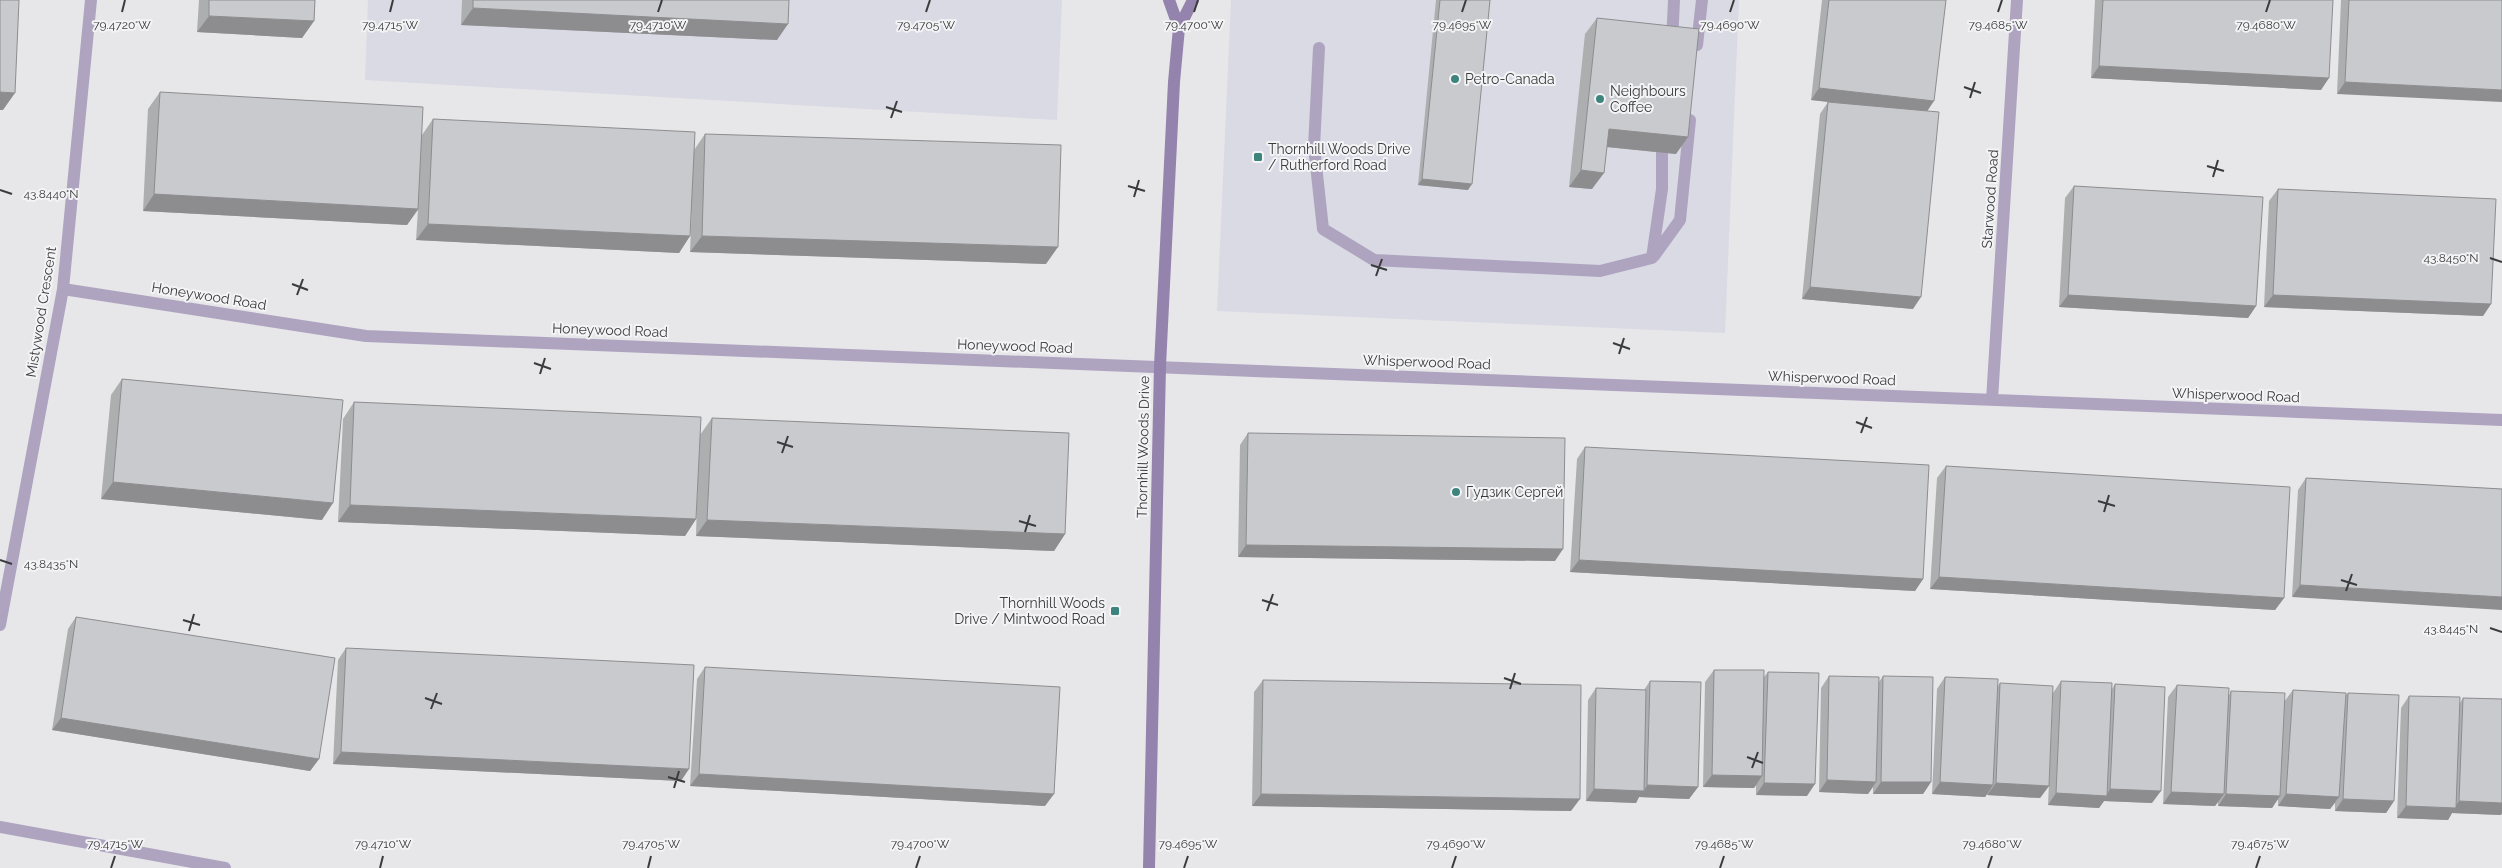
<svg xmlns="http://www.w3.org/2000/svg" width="2502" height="868" font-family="Raleway,sans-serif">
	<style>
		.built { fill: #d9dae4 }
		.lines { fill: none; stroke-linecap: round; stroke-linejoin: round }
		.lane { stroke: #afa4c0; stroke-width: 12 }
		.street { stroke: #afa4c0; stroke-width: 12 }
		.secondary { stroke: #9483ac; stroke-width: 12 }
		.wall { fill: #adaeb0 }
		.shaded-wall { fill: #8d8d90 }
		.building { fill: #c9cacd; stroke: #8d8d90 }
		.ticks { fill: none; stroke: #3a3b3c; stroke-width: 2 }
		.poi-dot { fill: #3d847d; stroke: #f4f4f7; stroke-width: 2 }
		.labels { text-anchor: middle; stroke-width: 4; stroke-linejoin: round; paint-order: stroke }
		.poi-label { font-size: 14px; fill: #3a3b3c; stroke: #f4f4f7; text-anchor: start }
		.street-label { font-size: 14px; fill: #3a3b3c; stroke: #f4f4f7 }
		.ticks-label { font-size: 12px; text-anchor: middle; fill: #3a3b3c; stroke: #f4f4f7; stroke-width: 4; stroke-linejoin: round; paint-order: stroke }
	</style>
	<rect width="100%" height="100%" fill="#e7e7ea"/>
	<path class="built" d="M368,0H1062L1057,120L365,80Z
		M1231,0H1739L1725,333L1217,311Z"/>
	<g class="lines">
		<path class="lane" d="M1672,43L1674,0
			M1697,45L1702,0
			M1319,48L1314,147L1323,229L1374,260L1600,271L1652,258L1662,189V153
			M1654,256L1680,220L1690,120"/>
		<path class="street" d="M63,289L366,336L2502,420
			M1992,400L2017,0
			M0,625L63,289L91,0
			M0,827L225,868"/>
		<path class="secondary" d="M1169,0L1179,28
			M1149,868L1160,366L1174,82L1179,28L1193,0"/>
	</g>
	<path class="wall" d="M199,0H315L314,21L302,38L197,32Z
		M462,0H789L777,40L461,25Z
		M1436,0H1490L1468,190L1418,185Z
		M1822,0H1946L1927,111L1913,309L1802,299L1820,114L1828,102H1830L1811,100Z
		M2095,0H2333L2321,90L2091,78Z
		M2341,0H2502L2337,94Z
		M1597,18L1676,154L1607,147L1592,189L1569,187L1585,34Z
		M160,92L422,135L433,119L694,150L705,134L1046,264L690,252L692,203L690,236L679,253L416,240L418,210L407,225L143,211L148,109Z
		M2074,186L2256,306L2248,318L2059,307L2065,198Z
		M2278,189L2491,304L2483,316L2264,307L2269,201Z
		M122,379L322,520L101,499L111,395Z
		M354,402L700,435L712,418L1065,534L1054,551L696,536L698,469L696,519L685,536L338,522L343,419Z
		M1248,433L1555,561L1238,557L1240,445Z
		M1585,447L1923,579L1915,591L1570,572L1577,459Z
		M1946,466L2284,598L2275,610L1930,589L1937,478Z
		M2306,478L2502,489L2292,597L2298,490Z
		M76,617L319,759L310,771L52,730L68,629Z
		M346,648L681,781L333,764L338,660Z
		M705,667L1045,806L690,786L697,679Z
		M1714,670L1764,677L1768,672L1807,796L1756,795V785L1754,788L1703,787L1705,682Z
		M1829,676L1879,682L1883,676L1931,782L1923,794H1873V787L1868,794L1819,792L1821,688Z
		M1945,677L1998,686L2000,683L2049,786L2040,798L1987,795L1988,793L1985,797L1932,794L1937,689Z
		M1263,680L1571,811L1252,806L1254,692Z
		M1650,681L1698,787L1689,799L1639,797L1636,803L1586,801L1588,700L1596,688L1644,690Z
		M2061,681L2112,689L2115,684L2152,803L2104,801L2099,808L2048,805L2053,693Z
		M2177,685L2229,695L2231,691L2284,702L2293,690L2345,696L2348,693L2394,801L2386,813L2335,811V803L2330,809L2278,806V799L2272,808L2218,806V802L2215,806L2163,804L2168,697Z
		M2409,696L2460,703L2463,698L2502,699V813L2501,815L2452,813L2448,820L2397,818L2401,708Z"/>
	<path class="shaded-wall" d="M473,8L788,24L777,40L461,25Z
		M209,16L314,21L302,38L197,32Z
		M2099,66L2329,78L2321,90L2091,78Z
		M2345,82L2502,90V102L2337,94Z
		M1819,88L1934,101L1926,113L1811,100Z
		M0,92L15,93L3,110H0Z
		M1609,129L1688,137L1676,154L1597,146Z
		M1581,170L1604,173L1592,189L1569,187Z
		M1422,179L1472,184L1468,190L1418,185Z
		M154,194L418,209L407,225L143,211Z
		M428,224L690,236L679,253L416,240Z
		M702,236L1058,247L1046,264L690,252Z
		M1810,287L1921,297L1913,309L1802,299Z
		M2068,295L2256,306L2248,318L2059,307Z
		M2273,295L2491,304L2483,316L2264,307Z
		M113,482L333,503L322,520L101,499Z
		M350,505L696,519L685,536L338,522Z
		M707,520L1065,534L1054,551L696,536Z
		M1246,545L1563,549L1555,561L1238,557Z
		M1579,560L1923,579L1915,591L1570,572Z
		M1939,577L2284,598L2275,610L1930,589Z
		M2300,585L2502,597V610L2292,597Z
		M61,718L319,759L310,771L52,730Z
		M341,752L689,769L681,781L333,764Z
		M699,774L1054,794L1045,806L690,786Z
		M1712,775L1762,776L1754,788L1703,787Z
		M1827,780L1876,782L1868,794L1819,792Z
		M1881,782H1931L1923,794H1873Z
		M1940,782L1993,785L1985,797L1932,794Z
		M1764,783L1815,784L1807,796L1756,795Z
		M1996,783L2049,786L2040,798L1987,795Z
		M1647,785L1698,787L1689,799L1639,797L1636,803L1586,801L1594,789L1644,791Z
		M2110,789L2161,791L2152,803L2104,801L2099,808L2048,805L2056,793L2106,796Z
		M2171,792L2224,794L2215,806L2163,804Z
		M1261,794L1580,799L1571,811L1252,806Z
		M2226,794L2280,796L2272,808L2218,806Z
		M2286,794L2339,797L2330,809L2278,806Z
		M2343,799L2394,801L2386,813L2335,811Z
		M2459,801L2502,803V813L2501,815L2452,813L2448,820L2397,818L2406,806L2454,808Z"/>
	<path class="building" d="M0,0H19L15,93L0,92Z
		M209,0H315L314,21L209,16Z
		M473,0H789L788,24L473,8Z
		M1440,0H1490L1472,184L1422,179Z
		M1829,0H1946L1934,101L1819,88Z
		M2103,0H2333L2329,78L2099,66Z
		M2349,0H2502V90L2345,82Z
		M1597,18L1699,29L1688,137L1609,129L1604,173L1581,170Z
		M160,92L423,107L418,209L154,194Z
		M1828,102L1939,112L1921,297L1810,287Z
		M433,119L695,132L690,236L428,224Z
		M705,134L1061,145L1058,247L702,236Z
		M2074,186L2263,197L2256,306L2068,295Z
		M2278,189L2496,199L2491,304L2273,295Z
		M122,379L343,400L333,503L113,482Z
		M354,402L701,417L696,519L350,505Z
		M712,418L1069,433L1065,534L707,520Z
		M1248,433L1565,438L1563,549L1246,545Z
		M1585,447L1929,465L1923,579L1579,560Z
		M1946,466L2290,487L2284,598L1939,577Z
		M2306,478L2502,489V597L2300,585Z
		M76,617L335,658L319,759L61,718Z
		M346,648L694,665L689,769L341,752Z
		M705,667L1060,687L1054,794L699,774Z
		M1714,670H1764L1762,776L1712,775Z
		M1768,672L1819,673L1815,784L1764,783Z
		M1829,676L1879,677L1876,782L1827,780Z
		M1883,676L1933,677L1931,782H1881Z
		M1945,677L1998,679L1993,785L1940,782Z
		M1263,680L1581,685L1580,799L1261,794Z
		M1650,681L1701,682L1698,787L1647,785Z
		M2061,681L2112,683L2107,796L2056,793Z
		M2000,683L2053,686L2049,786L1996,783Z
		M2115,684L2165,687L2161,791L2110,789Z
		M2177,685L2229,688L2224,794L2171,792Z
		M1596,688L1646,690L1644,791L1594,789Z
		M2293,690L2346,693L2339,797L2286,794Z
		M2231,691L2285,693L2280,796L2226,794Z
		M2348,693L2399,695L2394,801L2343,799Z
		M2409,696L2460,697L2456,808L2406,806Z
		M2463,698L2502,699V803L2459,801Z"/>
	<path class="ticks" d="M122,12L125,0M390,12L393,0M658,12L662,0M926,12L930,0M1194,12L1198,0M1462,12L1466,0M1730,12L1734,0M1998,12L2002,0M2266,12L2270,0M1964,87L1981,93M1970,98L1975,82M886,107L902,112M891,118L897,101M2207,166L2224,171M2213,177L2218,160M1128,186L1145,191M0,190L12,194M1134,197L1139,180M2490,258L2502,262M1371,265L1387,270M1376,276L1382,259M292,284L308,290M297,295L303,279M1613,343L1630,349M1619,354L1624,338M534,363L551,369M540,374L545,358M1856,422L1872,428M1861,433L1867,417M777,442L793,447M782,453L788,436M2098,501L2115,506M2104,512L2109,495M1019,521L1036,526M1025,532L1030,515M0,560L12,564M2341,580L2357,585M2346,591L2352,574M1262,600L1278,605M1267,611L1273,594M183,620L200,625M2490,628L2502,632M189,631L194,614M1504,678L1521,684M1510,689L1515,673M425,698L442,704M431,709L437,693M1747,757L1763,763M1752,768L1758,752M668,777L685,782M674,788L679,771M111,868L115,856M380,868L383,856M648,868L651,856M916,868L920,856M1184,868L1188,856M1452,868L1456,856M1720,868L1724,856M1988,868L1992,856M2256,868L2260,856"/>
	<g class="poi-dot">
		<circle cx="1455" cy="79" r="5"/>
		<circle cx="1600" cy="99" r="5"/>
		<rect x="1253" y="152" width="10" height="10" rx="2.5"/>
		<circle cx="1456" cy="492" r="5"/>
		<rect x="1110" y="606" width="10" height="10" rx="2.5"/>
	</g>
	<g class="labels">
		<g class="poi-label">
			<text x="1465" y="84">Petro-Canada</text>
			<text x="1610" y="96">Neighbours<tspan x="1610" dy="16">Coffee</tspan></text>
			<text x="1268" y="154">Thornhill Woods Drive<tspan x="1268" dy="16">/ Rutherford Road</tspan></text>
			<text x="1466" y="497">Гудзик Сергей</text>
			<text x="1105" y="608" text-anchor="end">Thornhill Woods<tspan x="1105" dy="16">Drive / Mintwood Road</tspan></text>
		</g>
		<g class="street-label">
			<text transform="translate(1990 199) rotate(-86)" y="5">Starwood Road</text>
			<text transform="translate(209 296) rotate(9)" y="5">Honeywood Road</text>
			<text transform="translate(41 312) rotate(-81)" y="5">Mistywood Crescent</text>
			<text transform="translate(610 330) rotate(2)" y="5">Honeywood Road</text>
			<text transform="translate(1015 346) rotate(2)" y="5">Honeywood Road</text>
			<text transform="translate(1427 362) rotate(2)" y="5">Whisperwood Road</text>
			<text transform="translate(1832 378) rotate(2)" y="5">Whisperwood Road</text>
			<text transform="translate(2236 395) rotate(2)" y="5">Whisperwood Road</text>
			<text transform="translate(1143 447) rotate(-89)" y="5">Thornhill Woods Drive</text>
		</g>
	</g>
	<g class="ticks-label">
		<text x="122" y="29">79.4720°W</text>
		<text x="390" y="29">79.4715°W</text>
		<text x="658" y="29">79.4710°W</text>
		<text x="926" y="29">79.4705°W</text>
		<text x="1194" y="29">79.4700°W</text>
		<text x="1462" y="29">79.4695°W</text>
		<text x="1730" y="29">79.4690°W</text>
		<text x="1998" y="29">79.4685°W</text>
		<text x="2266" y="29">79.4680°W</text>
		<text x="51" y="198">43.8440°N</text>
		<text x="2451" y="262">43.8450°N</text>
		<text x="51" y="568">43.8435°N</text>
		<text x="2451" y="633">43.8445°N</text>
		<text x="115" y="848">79.4715°W</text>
		<text x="651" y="848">79.4705°W</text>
		<text x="920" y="848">79.4700°W</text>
		<text x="1188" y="848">79.4695°W</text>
		<text x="1724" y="848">79.4685°W</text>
		<text x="1992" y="848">79.4680°W</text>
		<text x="2260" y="848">79.4675°W</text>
		<text x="383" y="848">79.4710°W</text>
		<text x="1456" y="848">79.4690°W</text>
	</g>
</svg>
